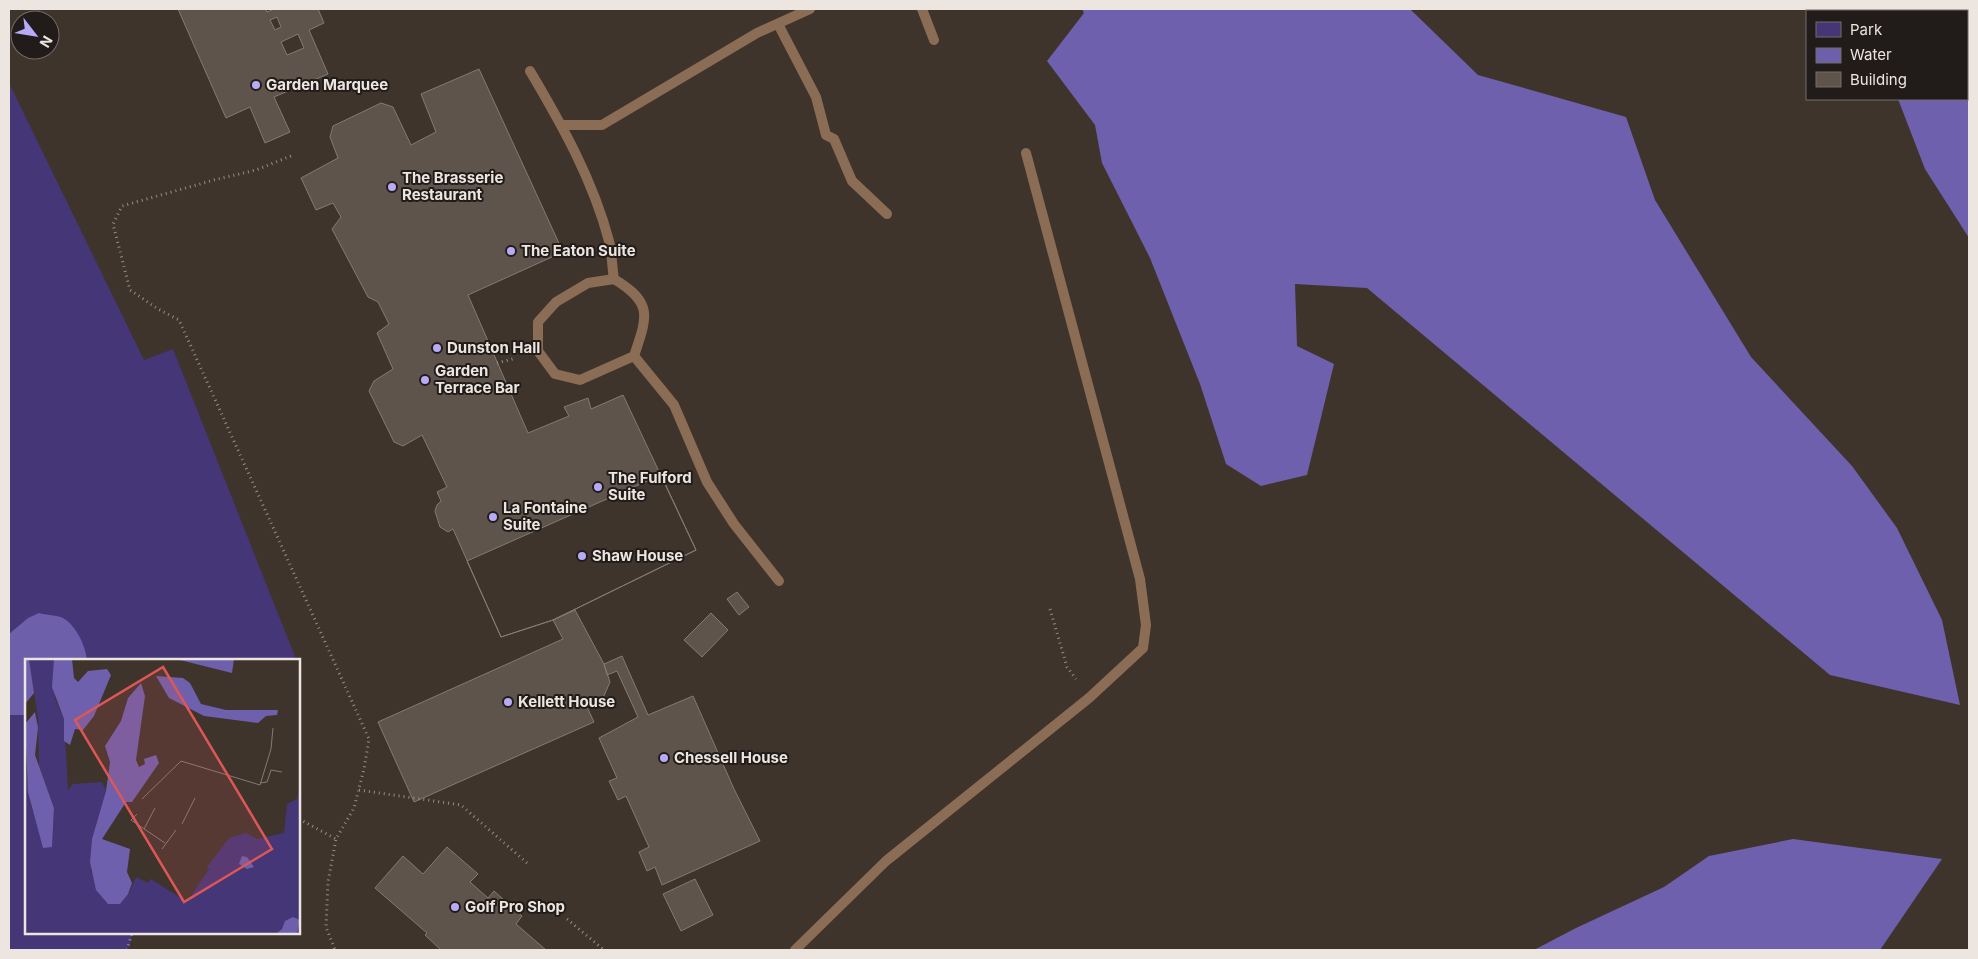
<svg xmlns="http://www.w3.org/2000/svg" width="1978" height="959" font-family="Inter,sans-serif">
	<style>
		.green { fill: #443677 }
		.forest { fill: #6e60ac }
		.water { fill: #6d5faa }
		.building { fill: #5e544b; stroke: #867a71; fill-rule: evenodd }
		.lines { fill: none; stroke-linecap: round; stroke-linejoin: round }
		.path { stroke: #968d87; stroke-width: 3; stroke-dasharray: 1 4; stroke-linecap: butt }
		.lane { stroke: #8b6d55; stroke-width: 10 }
		.poi-dot { fill: #b7abf8; stroke: #211c19; stroke-width: 2 }
		.labels { text-anchor: middle; stroke-width: 4; stroke-linejoin: round; paint-order: stroke }
		.poi-label { font-size: 15px; font-weight: bold; fill: #ece5e0; stroke: #211c19; text-anchor: start }
		.inset-road { fill: none; stroke: #847b74; stroke-width: 1 }
		.view { fill: #dc5756; fill-opacity: 0.15; stroke: #dc5756; stroke-width: 2.5 }
		.inset-edge { fill: none; stroke: #ece5e0; stroke-width: 2.5 }
	</style>
	<rect width="100%" height="100%" fill="#3e342c"/>
	<path class="green" d="M9,83L144,360L173,349L296,659L295,660H26V933H133L128,950H9Z"/>
	<path class="forest" d="M1082,9H1410L1478,75L1626,117L1655,200L1751,357L1852,466L1897,528L1942,620L1960,705L1830,675L1367,288L1295,284L1297,346L1334,364L1307,475L1261,486L1226,464L1200,384L1150,258L1102,163L1095,125L1047,61L1084,13Z
		M1870,9H1969V238L1925,169L1898,99H1967V11H1868Z
		M1793,839L1942,859L1880,950H1534L1576,928L1664,887L1709,856Z"/>
	<path class="water" d="M39,613C46,615 57,615 63,618C76,625 86,647 87,660H26V715H9V634L28,618Z"/>
	<path class="building" d="M178,9H266L267,12L274,9H318L324,23L309,30L328,74L274,97L290,132L265,143L250,107L226,118ZM277,17L281,27L275,30L270,20ZM298,34L304,48L287,55L281,42Z
		M479,69L563,252L468,295L528,433L569,416L564,407L588,398L591,409L623,395L696,550L553,620L501,637L453,529L448,532L440,527L435,511L437,505L441,501L437,492L447,487L422,435L403,446L394,442L369,391L374,381L393,369L377,333L389,324L378,302L368,297L332,229L341,217L333,203L316,210L301,178L338,158L330,137L333,126L381,103L393,107L411,145L436,132L421,94Z
		M661,475L696,550L553,620L501,637L467,561Z
		M737,592L749,607L739,615L727,599Z
		M575,610L604,664L610,682L603,698L587,707L594,722L414,802L378,722L563,639L553,620Z
		M711,613L728,630L702,657L684,640Z
		M622,656L648,715L693,696L734,789L760,841L662,885L655,867L647,871L639,852L649,847L626,796L618,800L609,781L617,778L599,738L638,717L617,671L607,675L604,664Z
		M447,847L478,874L470,882L488,898L494,891L522,916L516,924L546,950H441L425,935L427,933L375,888L403,856L423,874Z
		M695,879L713,915L681,931L663,894Z"/>
	<g class="lines">
		<path class="path" d="M291,156L256,170L214,180L122,206L113,224L130,290L158,309L179,320L369,739L364,769L354,808L336,839L328,882L326,927L335,950
			M497,363L516,358
			M1050,609L1067,667L1076,679
			M359,790L461,805L527,863
			M299,819L336,839
			M567,919L604,950
			M127,950L132,933"/>
		<path class="lane" d="M922,9L934,40
			M778,24L816,97L826,135L834,139L852,181L887,214
			M530,71C562,125 593,180 609,241C612,253 612,267 614,279
			M562,125H602L757,33L810,9
			M614,279C654,303 647,317 634,356L580,380L555,374L538,351V322L556,302L588,283Z
			M634,356L674,405L707,482L734,524L779,581
			M795,950L886,861L1089,698L1143,648L1146,625L1140,579L1026,153"/>
	</g>
	<g class="poi-dot">
		<circle cx="256" cy="85" r="5"/>
		<circle cx="392" cy="187" r="5"/>
		<circle cx="511" cy="251" r="5"/>
		<circle cx="437" cy="348" r="5"/>
		<circle cx="425" cy="380" r="5"/>
		<circle cx="598" cy="487" r="5"/>
		<circle cx="493" cy="517" r="5"/>
		<circle cx="582" cy="556" r="5"/>
		<circle cx="508" cy="702" r="5"/>
		<circle cx="664" cy="758" r="5"/>
		<circle cx="455" cy="907" r="5"/>
	</g>
	<g class="labels">
		<g class="poi-label">
			<text x="266" y="90">Garden Marquee</text>
			<text x="402" y="183">The Brasserie<tspan x="402" dy="17">Restaurant</tspan></text>
			<text x="521" y="256">The Eaton Suite</text>
			<text x="447" y="353">Dunston Hall</text>
			<text x="435" y="376">Garden<tspan x="435" dy="17">Terrace Bar</tspan></text>
			<text x="608" y="483">The Fulford<tspan x="608" dy="17">Suite</tspan></text>
			<text x="503" y="513">La Fontaine<tspan x="503" dy="17">Suite</tspan></text>
			<text x="592" y="561">Shaw House</text>
			<text x="518" y="707">Kellett House</text>
			<text x="674" y="763">Chessell House</text>
			<text x="465" y="912">Golf Pro Shop</text>
		</g>
	</g>
	<g transform="translate(25 659)">
		<rect width="275" height="275" fill="#3e342c"/>
		<path d="M4,0H29L30,39L39,60L43,131L48,125L77,123L81,132L67,180L66,213L103,235L111,218L123,224L126,220L162,243L184,210L182,208L204,179L221,174L232,180L259,174L262,145L272,140L275,126V275H0V106L7,150L27,188L29,149L14,107L13,59Z" fill="#443677"/>
		<path d="M0,0H4L9,34L0,45ZM29,0H47L49,19L53,23L63,12L82,10L86,16L69,57L58,71L50,70L45,86L39,82V60L27,28ZM151,0H209L207,14ZM131,17L158,19L165,24L176,45L201,51H253L252,56L241,57L233,64L179,57L144,39ZM116,24L120,37L111,101L114,108L120,105L119,100L131,96L134,104L107,143H101L77,180L105,190L102,213L107,224L103,235L95,245H83L71,231L65,203L67,180L81,132L85,103L80,87L96,62L103,39ZM10,53L13,69L10,96L29,149L27,188L18,189L3,133L0,65Z" fill="#6e60ac"/>
		<path d="M217,197L222,198L229,208L222,210L214,205ZM268,258L275,261L272,275H251L257,270L260,262Z" fill="#6d5faa"/>
		<path class="inset-road" d="M235,124L242,123L246,111L257,113M117,140L156,102L235,126L246,90L248,69M112,155L106,161L140,184M157,165L170,139M119,170L130,149M137,190L151,171"/>
		<path class="view" d="M138,8L247,190L159,243L50,61Z"/>
		<rect width="275" height="275" class="inset-edge"/>
	</g>
	<rect width="1978" height="959" fill="none" stroke="#ece5e0" stroke-width="20"/>
	<rect x="1806" y="10" width="162" height="90" fill="#211c19" stroke="#726c69"/>
	<rect x="1816" y="22" width="25" height="15" fill="#443677" stroke="#726c69"/>
	<text x="1850" y="35" font-size="15" fill="#ece5e0">Park</text>
	<rect x="1816" y="48" width="25" height="15" fill="#6d5faa" stroke="#726c69"/>
	<text x="1850" y="60" font-size="15" fill="#ece5e0">Water</text>
	<rect x="1816" y="72" width="25" height="15" fill="#5e544b" stroke="#726c69"/>
	<text x="1850" y="85" font-size="15" fill="#ece5e0">Building</text>
	<g transform="translate(35 35) rotate(121)"><circle r="24" fill="#211c19" stroke="#726c69"/>
	<path d="M0-4L9 19L0 12L-9 19Z" fill="#b7abf8"/>
	<text y="-8" font-size="14" font-weight="bold" text-anchor="middle" fill="#ece5e0">N</text>
	</g>
</svg>
